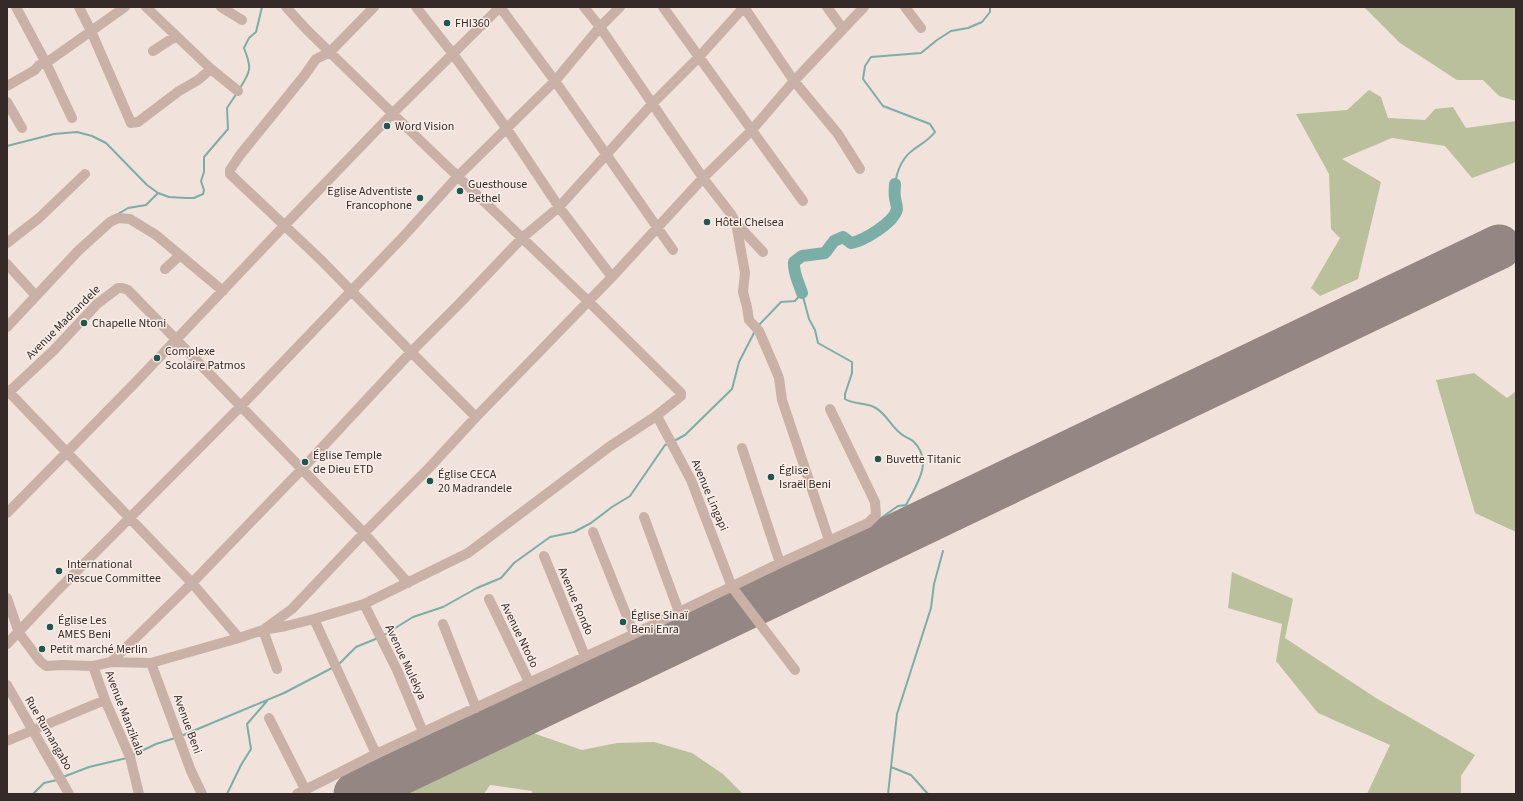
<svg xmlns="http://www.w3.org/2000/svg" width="1523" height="801" font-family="'Source Sans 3',sans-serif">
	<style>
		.green { fill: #bac09b }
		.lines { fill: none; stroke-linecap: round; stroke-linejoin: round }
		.stream { stroke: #7baea7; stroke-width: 2 }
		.river { stroke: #7baea7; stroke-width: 12 }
		.runway { stroke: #948682; stroke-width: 45 }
		.minor { stroke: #c9b1a7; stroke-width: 10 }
		.poi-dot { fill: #1e5650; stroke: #f9eee7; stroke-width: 1.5 }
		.labels { text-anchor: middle; stroke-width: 3; stroke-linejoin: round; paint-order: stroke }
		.poi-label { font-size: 12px; fill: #362a28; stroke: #f9eee7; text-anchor: start }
		.street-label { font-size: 12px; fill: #362a28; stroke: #f9eee7 }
	</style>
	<rect width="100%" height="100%" fill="#f1e3db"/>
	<path class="green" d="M1364,7H1516V101L1499,96L1483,80H1457L1400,43Z
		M1369,90L1381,97L1388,118L1425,120L1435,109L1453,107L1466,128L1516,121V162L1472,178L1445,146L1392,138L1342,159L1381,182L1358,279L1320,296L1311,288L1340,238L1331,229L1329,174L1296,114L1347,110Z
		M1474,373L1507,398L1516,391V532L1475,513L1436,380Z
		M1232,572L1293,599L1285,638L1376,698L1475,755L1461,776V794H1367L1390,745L1318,713L1276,661L1282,624L1228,608Z
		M533,733L582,750L617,743L654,742L692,753L723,774L743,794H532V791L490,785L484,794H408Z"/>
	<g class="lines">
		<path class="stream" d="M240,88C251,71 252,68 244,48L249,38L256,32L262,7
			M7,146L54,134L77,132L92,136L106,143L147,185L158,193L169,197L186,198H194L203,194L204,190L201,181L204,172V157L228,129L227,108L237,93
			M895,184C897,171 902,158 913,150C921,144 929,140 935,132L930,124L883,106L863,79L865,66L871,57L921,53L937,40L951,31L968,28L982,22L990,12V7
			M118,214L128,208L146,205L158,193
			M758,326L781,302L795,301L802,293L809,319L815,330L818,343L852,362V373L845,394V399C854,405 864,402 874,407C885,412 891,426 900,433C904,437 909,438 913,441C934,461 917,484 906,505L898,506L874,523
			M674,441L685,435L732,389L739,362L755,331
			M384,635L413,617L443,607L477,588L501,578L514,563L550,537L574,532L591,523L612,507L630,496L665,445L668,444
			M339,664L356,647L378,638
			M181,736L284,693L332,668
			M133,755L156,744L175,738
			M891,767L911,775L928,794
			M63,777L89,767L127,758
			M341,777L453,724
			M33,794L44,783L57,780
			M227,794L241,765L251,749L247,724L267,701
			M888,794L897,714L931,608L934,584L943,551"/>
		<path class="river" d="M802,293C799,283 793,273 794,262L802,256L825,253L834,241L843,237L851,243C863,241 894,223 897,209C897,205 895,200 895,197C894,193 895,188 895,184"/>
		<path class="runway" d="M356,794L1499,247"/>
		<path class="minor" d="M16,7L46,63L125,7
			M79,7L91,31L131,123L138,122L179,91L198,80L211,69
			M146,7L211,69L238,91
			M221,7L242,20
			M374,7L330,52L316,59L304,76L240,155L230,170V174L321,260L411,352L476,417
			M416,7L453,54L507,129L559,207L612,277
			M500,7L555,81L673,250
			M584,7L600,27L703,178L731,214L736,223L745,273L743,292L747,307L749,320L759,331L775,368L779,378L782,400L829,540
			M663,7L803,201
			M827,7L843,29
			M905,7L921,28
			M153,51L176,36
			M7,86L35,70L39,65L46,63L72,118
			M7,102L22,128
			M736,223L763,252
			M7,243L39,218L85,174
			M7,264L36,296
			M165,269L180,255
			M7,327L78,251L110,222L118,218L130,219L156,235L223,291
			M7,390L192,583L239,638L263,630L286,626L314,619L364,604L468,553L609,447L656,416L681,396V393L588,301L428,148L307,30L286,7
			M9,392L53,351L97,304L118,288H122L128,290L364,533L408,583
			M657,416L691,480L732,587L795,670
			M742,448L780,563
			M7,513L133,385L284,226L393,113L500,7
			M644,517L679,612
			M593,532L634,634
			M544,556L585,656
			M7,598L19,633L40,661L46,666L62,665L93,666L111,662L151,663L239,638
			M489,599L529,682
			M364,604L397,670L423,732
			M314,619L376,754
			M443,624L476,708
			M7,644L54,594L241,406L403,237L458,176L555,81L600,27L620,7
			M111,662L192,583L302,469L411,352L460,303L522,238L559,207L652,104L698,58L744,7L794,81L838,134L860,169
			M151,663L191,771L202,794
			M93,666L105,700L130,757L139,794
			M277,669L263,630L292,609L364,533L429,468L476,417L612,277L703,178L751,131L794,81L864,7
			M7,685L69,794
			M269,718L305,789
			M7,741L105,700
			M297,794L376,754L634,634L780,563L868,523L876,515L875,502L830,409"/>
	</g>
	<g class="poi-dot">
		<circle cx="447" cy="23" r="4"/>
		<circle cx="387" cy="126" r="4"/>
		<circle cx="460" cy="191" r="4"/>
		<circle cx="420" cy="198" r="4"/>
		<circle cx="707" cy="222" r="4"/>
		<circle cx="84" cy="323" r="4"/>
		<circle cx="157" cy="358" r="4"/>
		<circle cx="878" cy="459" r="4"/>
		<circle cx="305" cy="462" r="4"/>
		<circle cx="771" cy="477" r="4"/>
		<circle cx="430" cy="481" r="4"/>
		<circle cx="59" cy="571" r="4"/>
		<circle cx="623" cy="622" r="4"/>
		<circle cx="50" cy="627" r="4"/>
		<circle cx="42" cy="649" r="4"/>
	</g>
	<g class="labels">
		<g class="poi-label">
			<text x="455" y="27">FHI360</text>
			<text x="395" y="130">Word Vision</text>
			<text x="468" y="188">Guesthouse<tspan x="468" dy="14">Bethel</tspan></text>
			<text x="412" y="195" text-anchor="end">Eglise Adventiste<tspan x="412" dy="14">Francophone</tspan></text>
			<text x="715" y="226">Hôtel Chelsea</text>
			<text x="92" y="327">Chapelle Ntoni</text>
			<text x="165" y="355">Complexe<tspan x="165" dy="14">Scolaire Patmos</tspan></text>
			<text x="313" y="459">Église Temple<tspan x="313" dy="14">de Dieu ETD</tspan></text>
			<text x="886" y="463">Buvette Titanic</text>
			<text x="779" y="474">Église<tspan x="779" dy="14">Israël Beni</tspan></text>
			<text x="438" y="478">Église CECA<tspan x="438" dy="14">20 Madrandele</tspan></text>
			<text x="67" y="568">International<tspan x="67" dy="14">Rescue Committee</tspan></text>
			<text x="631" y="619">Église Sinaï<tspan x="631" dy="14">Beni Enra</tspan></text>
			<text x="58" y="624">Église Les<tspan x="58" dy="14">AMES Beni</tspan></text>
			<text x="50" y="653">Petit marché Merlin</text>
		</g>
		<g class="street-label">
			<text transform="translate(63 322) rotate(-45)" y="4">Avenue Madrandele</text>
			<text transform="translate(710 495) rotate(67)" y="4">Avenue Lingapi</text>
			<text transform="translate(576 601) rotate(67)" y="4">Avenue Rondo</text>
			<text transform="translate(520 635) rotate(64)" y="4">Avenue Ntodo</text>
			<text transform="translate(406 662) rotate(65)" y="4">Avenue Mulekya</text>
			<text transform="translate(125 713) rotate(69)" y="4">Avenue Manzikala</text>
			<text transform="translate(188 724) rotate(70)" y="4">Avenue Beni</text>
			<text transform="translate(49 733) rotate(60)" y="4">Rue Rumangabo</text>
		</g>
	</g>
	<rect width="1523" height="801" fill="none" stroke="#362a28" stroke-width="16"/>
</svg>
